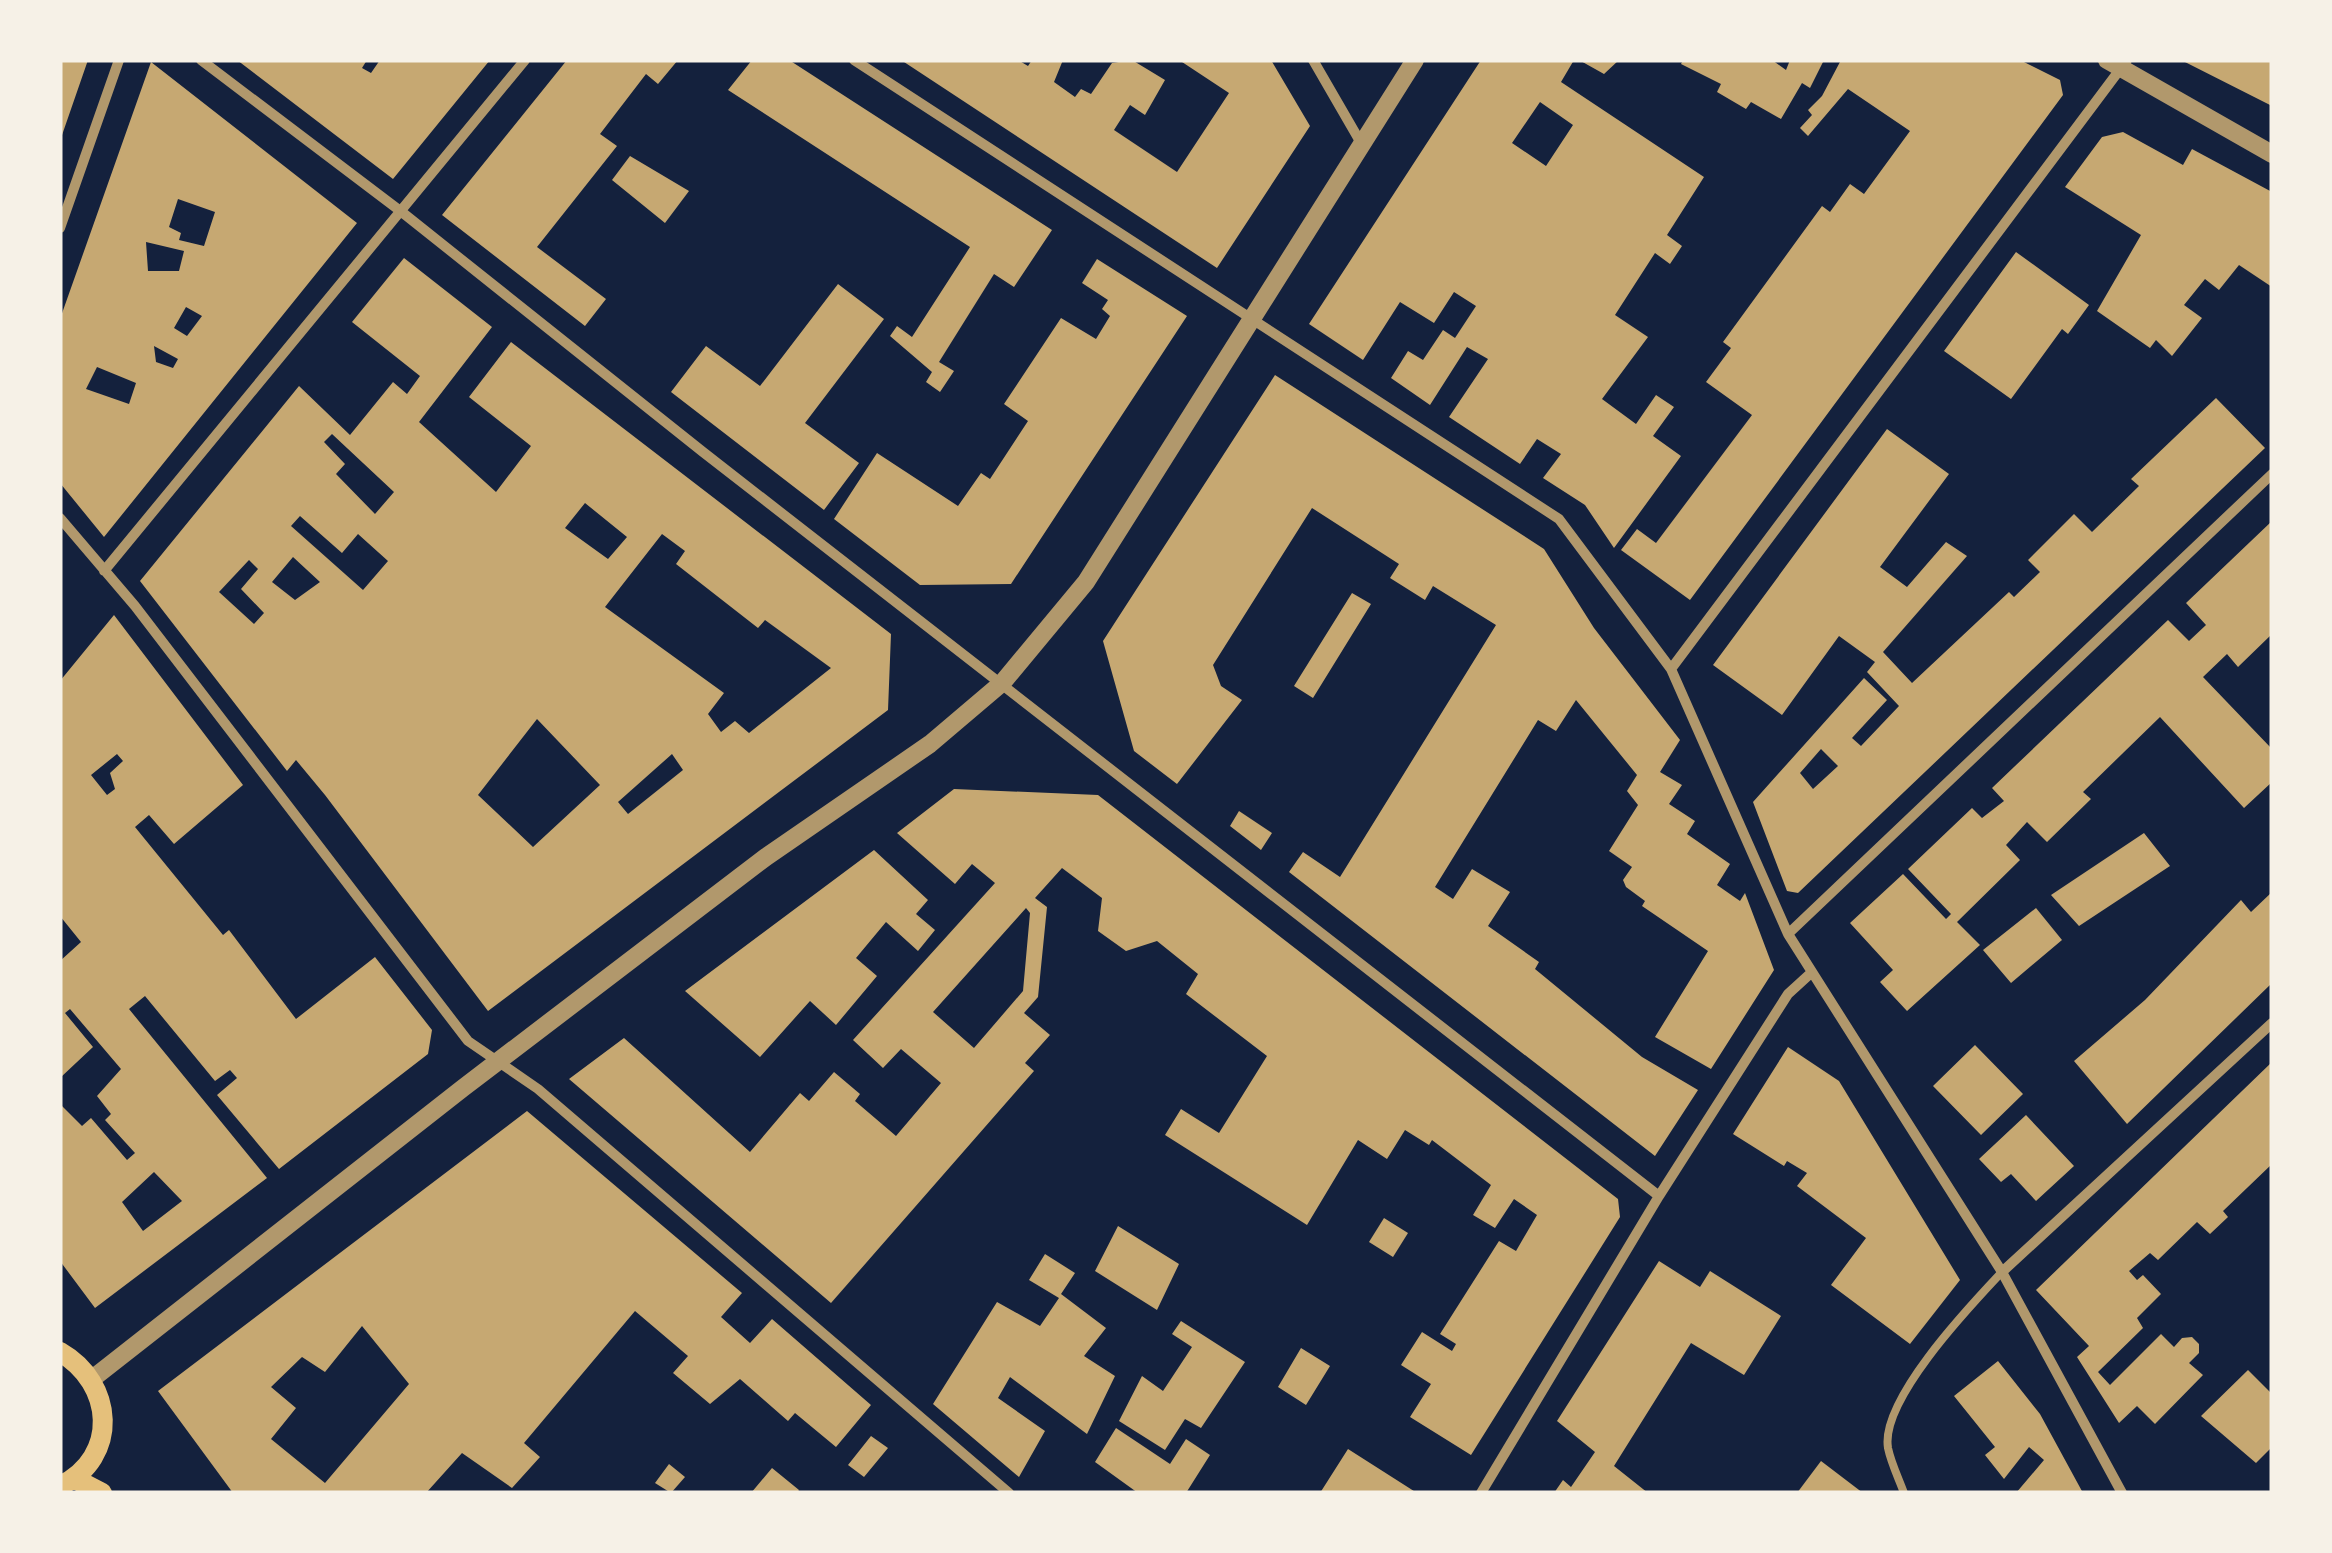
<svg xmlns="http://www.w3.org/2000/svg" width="2332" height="1553" font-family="Manrope,sans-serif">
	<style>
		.building { fill: #c6a872; fill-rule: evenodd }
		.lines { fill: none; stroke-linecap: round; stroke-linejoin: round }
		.service { stroke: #b1986c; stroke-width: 8 }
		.minor { stroke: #b1986c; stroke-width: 10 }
		.tertiary { stroke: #b1986c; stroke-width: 18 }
		.secondary { stroke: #e5c07b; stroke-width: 20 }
	</style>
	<rect width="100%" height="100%" fill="#14213d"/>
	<path class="building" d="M60,60H88L61,138H60Z
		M237,60H367L362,68L371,73L380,60H490L393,179Z
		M567,60H678L658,84L646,74L600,134L617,146L537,247L606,299L585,326L442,215Z
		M752,60H789L1052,230L1014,287L994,274L939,362L954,371L940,392L926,382L932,372L890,336L897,326L912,337L970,247L728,90Z
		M901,60H1018L1028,66L1032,60H1063L1054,82L1075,97L1081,89L1091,94L1112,63L1132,60L1165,80L1145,115L1130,105L1114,130L1177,172L1229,93L1179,60H1271L1310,126L1217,268Z
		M1481,60H1574L1561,82L1704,177L1667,235L1682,246L1670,264L1655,253L1615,315L1648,337L1602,399L1636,424L1656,395L1674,407L1653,436L1681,456L1614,548L1585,505L1543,478L1561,454L1537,439L1520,464L1449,417L1488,359L1467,347L1430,405L1391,378L1408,351L1423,360L1443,330L1455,338L1476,306L1454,292L1434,323L1400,302L1363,360L1309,324ZM1540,102L1573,125L1546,166L1512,143Z
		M1579,60H1619L1604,74Z
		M1683,60H1772L1786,70L1790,60H1824L1810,88L1802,83L1781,119L1751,102L1746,109L1717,92L1721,84L1681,64Z
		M1841,60H2020L2060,80L2063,95L1690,600L1621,550L1637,529L1656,543L1752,415L1706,382L1731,348L1723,342L1822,206L1830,212L1850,184L1864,194L1910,131L1848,89L1808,136L1800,128L1812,115L1808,110L1822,96Z
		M2181,60H2272V106Z
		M151,62L357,223L104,537L60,483V319ZM178,199L215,212L204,246L179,240L181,233L169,227ZM146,242L184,251L179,271H148ZM186,307L202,316L187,336L174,328ZM154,346L178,359L173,368L156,362ZM97,367L136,383L129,404L86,389Z
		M2123,132L2183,165L2192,149L2272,192V287L2239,265L2219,290L2205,279L2184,305L2202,318L2172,356L2156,340L2150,348L2097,311L2141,235L2065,187L2102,137Z
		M630,156L689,191L665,223L612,180Z
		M2016,252L2089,305L2068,334L2062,329L2011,399L1944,351Z
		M404,258L492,327L419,422L496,492L531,446L469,397L511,342L891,634L888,710L488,1011L325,795L296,760L287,771L140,581L299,386L350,435L393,382L407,394L420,376L352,322ZM332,434L394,492L375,514L336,474L345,464L324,442ZM585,503L627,537L608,559L565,528ZM300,516L342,553L358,534L388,561L363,590L291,526ZM662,534L685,551L676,564L758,628L765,620L831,668L749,733L735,721L721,732L708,714L724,693L605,607ZM293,557L320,582L295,600L272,582ZM249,560L258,569L241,589L264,613L254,624L219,592ZM537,719L600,785L533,847L478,795ZM672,754L683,770L628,814L618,802Z
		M1097,259L1187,316L1011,584L920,585L834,519L877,453L958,506L981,473L990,479L1028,421L1004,404L1061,318L1096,339L1110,316L1102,309L1108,300L1082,283Z
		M838,284L884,319L805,423L859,463L824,510L671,392L706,346L760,386Z
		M1275,375L1544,549L1594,628L1680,740L1660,772L1682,785L1669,804L1695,821L1687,834L1730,864L1717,885L1740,901L1745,893L1774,970L1711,1069L1655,1037L1708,951L1642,906L1645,901L1626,887L1623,880L1632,867L1609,851L1638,805L1627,791L1637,775L1576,700L1556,731L1538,720L1435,887L1453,899L1472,869L1510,892L1488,926L1539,962L1535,969L1642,1057L1698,1090L1655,1156L1289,872L1303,852L1340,877L1496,625L1433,586L1425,600L1390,578L1399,564L1312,508L1213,665L1221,686L1242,700L1177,784L1134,751L1103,641Z
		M2216,398L2265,448L1798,893L1787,891L1753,802L1864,678L1887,700L1852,738L1861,746L1899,706L1867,672L1875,662L1839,636L1782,715L1713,665L1887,429L1949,474L1880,567L1907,587L1946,542L1967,556L1883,652L1912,683L2009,592L2014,597L2040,572L2028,560L2074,514L2092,532L2139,486L2131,479ZM1821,749L1838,766L1813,789L1800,773Z
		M2272,521V634L2238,667L2227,654L2203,677L2272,749V782L2244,808L2160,717L2083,792L2091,799L2047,842L2027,822L2006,845L2020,860L1957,922L1980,945L1907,1011L1880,982L1893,970L1850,923L1903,874L1946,919L1951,914L1908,869L1972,808L1982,818L2004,801L1992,788L2168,620L2189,641L2206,625L2186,603Z
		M1352,593L1371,604L1313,698L1294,686Z
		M114,615L243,785L174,844L149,815L135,827L223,935L229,930L296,1019L375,957L432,1030L428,1054L279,1169L217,1095L237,1078L230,1070L215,1081L145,996L129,1009L267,1178L95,1308L60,1261V1104L82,1126L91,1118L127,1160L135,1153L105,1120L111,1114L97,1096L121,1069L70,1009L65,1013L93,1047L60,1078V961L81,942L60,916V681ZM117,754L123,761L110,773L115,789L107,795L91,775ZM154,1172L182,1201L143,1231L122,1202Z
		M954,789L1098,795L1618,1199L1620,1217L1471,1455L1410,1417L1431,1384L1401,1365L1422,1332L1452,1351L1456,1344L1440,1334L1499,1241L1516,1251L1537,1215L1514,1199L1495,1228L1473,1215L1491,1185L1432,1140L1429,1145L1405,1130L1387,1159L1358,1140L1307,1225L1165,1135L1181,1109L1219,1133L1267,1056L1186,994L1198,974L1157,941L1126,951L1098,931L1102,898L1062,868L1035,898L1047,907L1038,997L1024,1013L1050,1035L1025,1063L1034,1071L831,1303L569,1079L624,1038L750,1152L800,1093L809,1101L834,1072L860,1094L855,1101L896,1136L941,1083L901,1049L883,1068L853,1040L995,883L972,864L955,884L897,833ZM1026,908L1030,913L1023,991L974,1048L933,1012Z
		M1239,811L1272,833L1261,850L1230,826Z
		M2144,833L2170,866L2079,926L2051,895Z
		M874,850L928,900L916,914L935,930L918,951L886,922L856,958L877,976L836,1025L810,1001L760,1057L685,991Z
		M2272,892V983L2127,1124L2074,1061L2145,1000L2241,900L2251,912Z
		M2036,908L2062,940L2011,983L1983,950Z
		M1975,1045L2023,1094L1981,1135L1933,1086Z
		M1788,1047L1839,1081L1960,1280L1910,1344L1831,1285L1866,1238L1797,1186L1807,1173L1787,1161L1784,1166L1733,1134Z
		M2272,1062V1164L2223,1211L2228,1217L2210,1234L2197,1222L2158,1260L2150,1253L2129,1271L2137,1280L2143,1275L2161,1294L2137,1318L2143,1328L2098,1372L2110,1385L2161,1334L2174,1347L2182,1338L2192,1337L2199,1344V1353L2189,1363L2203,1375L2155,1424L2137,1406L2119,1423L2077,1357L2089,1346L2036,1290Z
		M527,1111L742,1293L721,1317L750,1343L772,1319L871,1405L836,1447L795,1413L788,1421L740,1379L710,1404L673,1373L688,1356L635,1311L524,1443L540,1457L512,1488L462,1453L426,1493H233L158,1391ZM362,1326L409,1384L325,1483L271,1439L296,1408L271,1387L302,1357L325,1372Z
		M2026,1115L2074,1166L2036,1201L2011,1174L2001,1182L1979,1159Z
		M1384,1218L1408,1233L1393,1257L1369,1242Z
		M1118,1226L1179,1264L1157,1310L1095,1271Z
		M1045,1254L1075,1273L1061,1294L1106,1328L1084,1356L1115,1376L1087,1434L1010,1377L998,1398L1045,1431L1019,1477L933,1404L997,1302L1040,1326L1059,1298L1029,1280Z
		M1659,1261L1700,1287L1710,1271L1781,1316L1744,1375L1691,1343L1614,1466L1648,1493H1554L1563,1480L1571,1487L1595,1452L1557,1421Z
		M1181,1321L1245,1362L1201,1428L1185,1419L1165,1450L1119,1421L1142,1376L1163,1391L1192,1347L1172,1334Z
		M1301,1348L1330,1366L1306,1405L1278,1387Z
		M1998,1361L2040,1414L2083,1493H2016L2044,1460L2029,1447L2004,1479L1985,1455L1995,1447L1954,1396Z
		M2248,1370L2272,1394V1447L2256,1463L2201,1416Z
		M1116,1428L1170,1464L1186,1439L1210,1455L1186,1493H1138L1095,1462Z
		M871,1436L888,1448L864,1477L848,1465Z
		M1348,1449L1417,1493H1320Z
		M1821,1461L1863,1493H1797Z
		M669,1464L685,1477L671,1493L655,1483Z
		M772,1468L799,1490L797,1493H751Z"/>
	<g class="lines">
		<path class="service" d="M1904,1493C1899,1479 1891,1463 1888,1448C1880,1400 1971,1305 2002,1272"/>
		<path class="minor" d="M201,60L403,213L703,452L1659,1196
			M854,60L1559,519L1671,669L1788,934L2002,1272L2122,1493
			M1313,60L1361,143
			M60,228L119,60
			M60,518L135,606L468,1041L538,1089L1009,1493
			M104,571L525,60
			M1671,669L2127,60
			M1788,934L2272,474
			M2002,1272L2272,1023
			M1481,1493L1659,1196L1788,994L1811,973"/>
		<path class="tertiary" d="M2107,60L2272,154
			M92,1379L463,1088L766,857L930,744L1003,682L1086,582L1415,60"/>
		<path class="secondary" d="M60,1352C114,1383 120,1457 60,1486
			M75,1479L102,1493"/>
	</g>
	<rect width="2332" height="1553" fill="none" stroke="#f6f1e7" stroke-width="125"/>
</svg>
